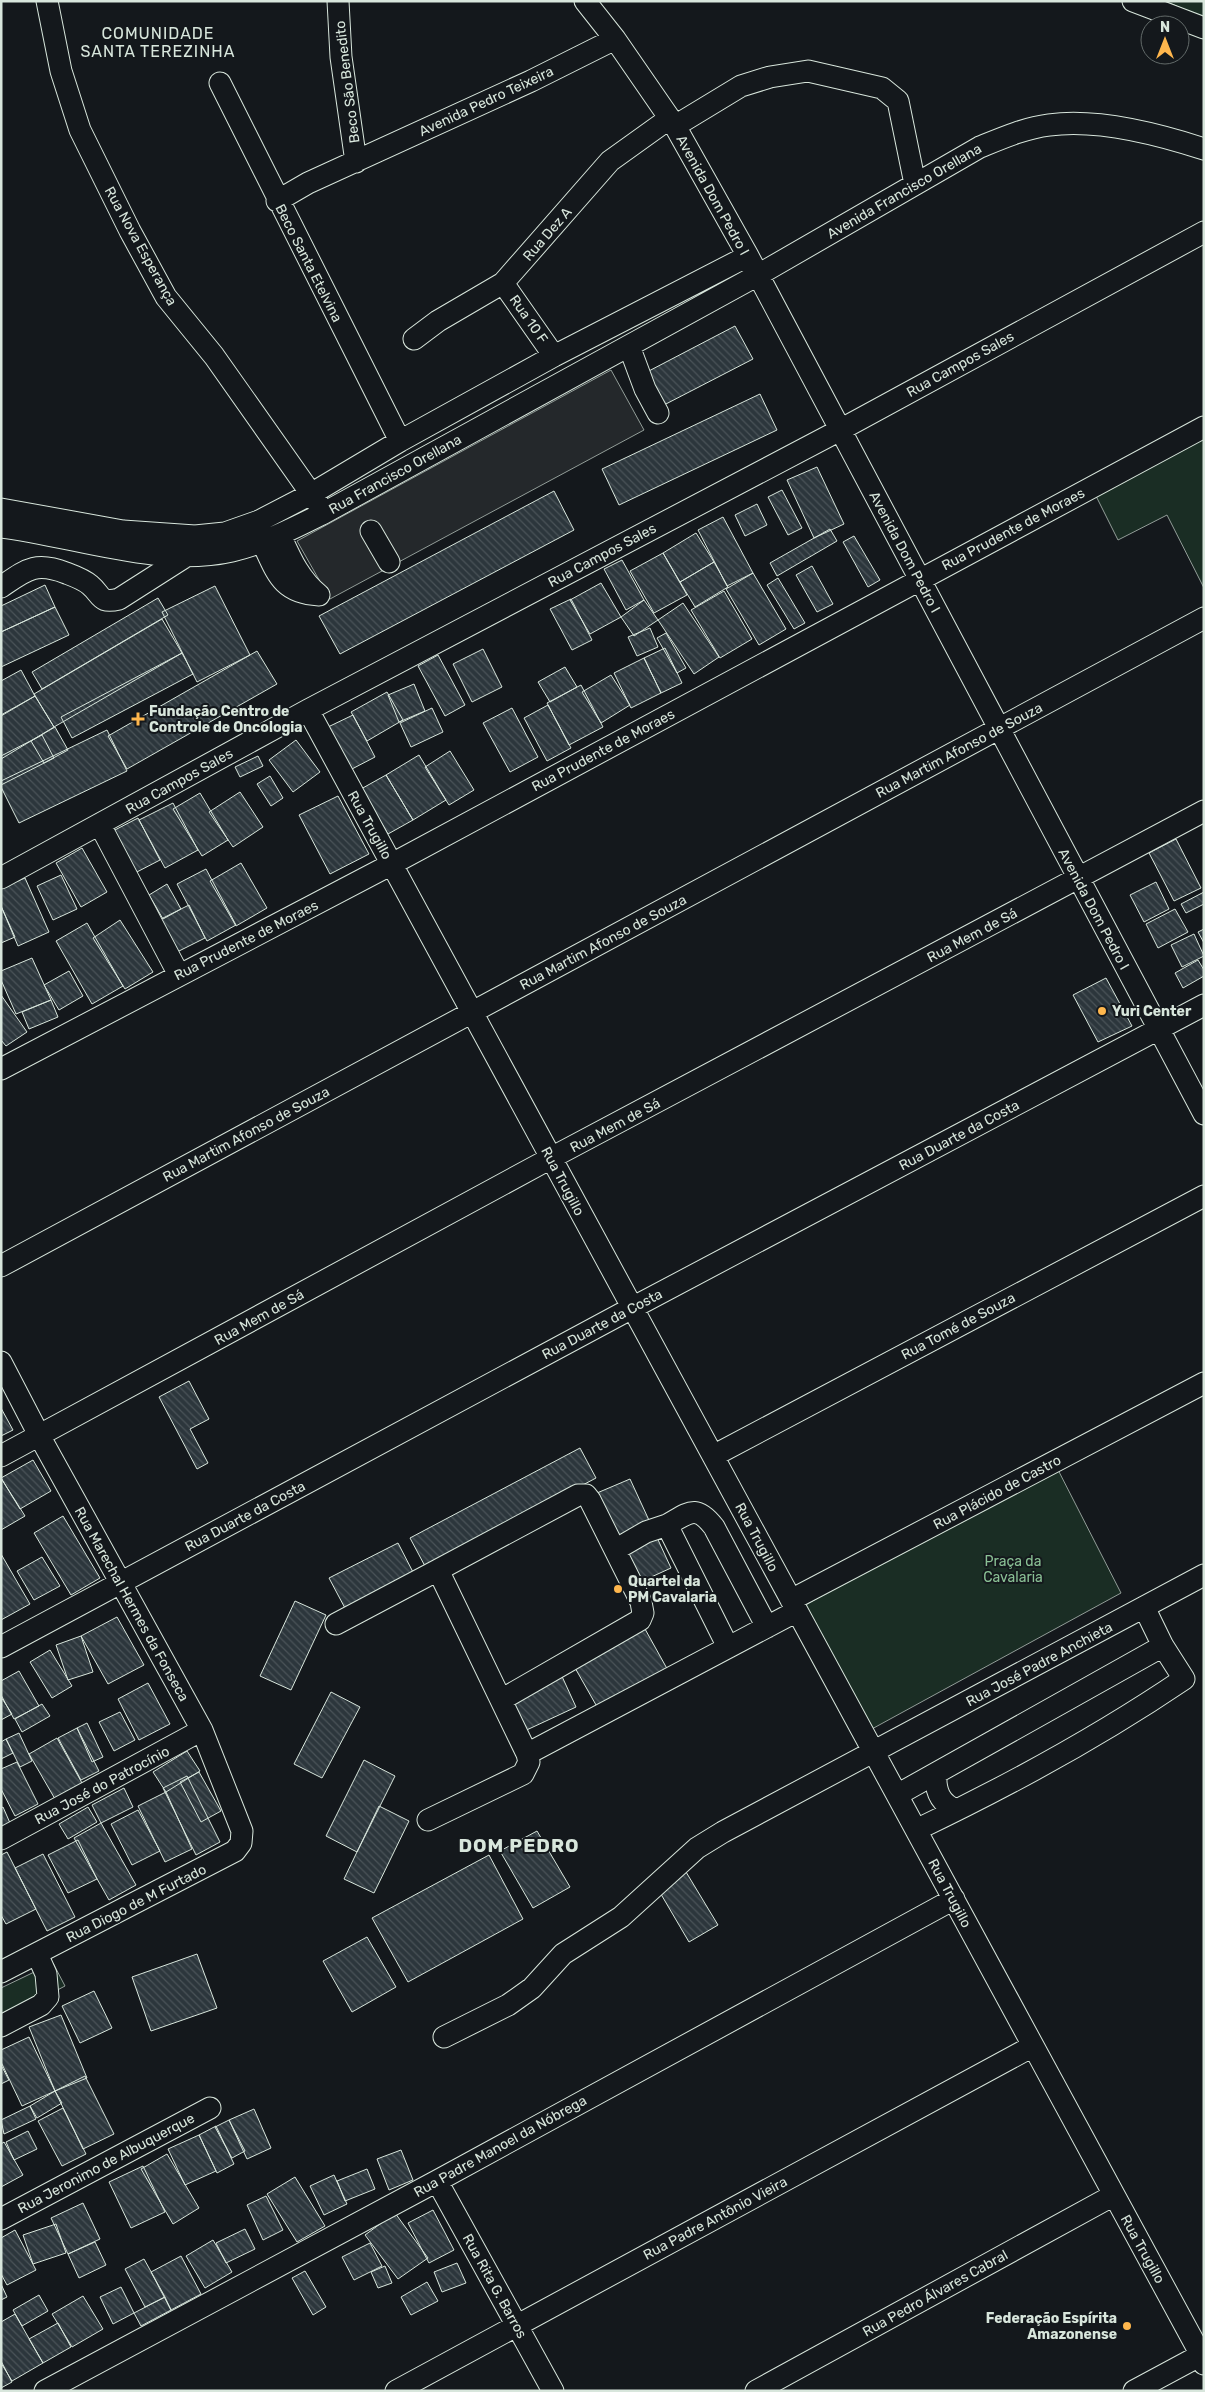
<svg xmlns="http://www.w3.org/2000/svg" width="1205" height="2392" font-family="Rubik,sans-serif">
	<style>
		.green { fill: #1a2d24; stroke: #939e99 }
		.parking { fill: #24282b; stroke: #939e99 }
		.building { fill: url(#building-back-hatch); stroke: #d8e6dc }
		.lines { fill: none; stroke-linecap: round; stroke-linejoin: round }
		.minor-casing { stroke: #d8e6dc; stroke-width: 23 }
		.minor { stroke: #14181c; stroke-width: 21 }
		.poi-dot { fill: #ffb74d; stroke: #14181c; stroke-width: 2 }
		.labels { text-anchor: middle; stroke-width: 4; stroke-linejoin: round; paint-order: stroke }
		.street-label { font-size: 14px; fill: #d8e6dc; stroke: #14181c }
		.poi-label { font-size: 14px; font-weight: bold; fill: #d8e6dc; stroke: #14181c; text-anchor: start }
		.park-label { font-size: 14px; fill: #8ac095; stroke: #14181c }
		.quarter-label { font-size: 16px; letter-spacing: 1px; fill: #d8e6dc; stroke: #14181c }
		.district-label { font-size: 19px; font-weight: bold; letter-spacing: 1px; fill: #d8e6dc; stroke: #14181c }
	</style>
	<defs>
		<pattern id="building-back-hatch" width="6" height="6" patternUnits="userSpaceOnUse" patternTransform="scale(1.25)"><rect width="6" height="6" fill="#2c363c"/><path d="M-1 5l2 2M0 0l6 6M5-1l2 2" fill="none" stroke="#4a5358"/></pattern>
	</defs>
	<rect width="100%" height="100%" fill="#14181c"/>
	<path class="green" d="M1165,1H1204V18Z
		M1204,433V588L1167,515L1118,540L1094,492Z
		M1054,1462L1121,1593L870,1730L802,1607Z
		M53,1963L65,1986L1,2020V1988Z"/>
	<path class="parking" d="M611,370L644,430L330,599L297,541Z"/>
	<path class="building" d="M735,326L753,359L662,406L645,373Z
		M760,394L777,430L619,505L602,469Z
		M817,467L844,524L814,538L787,480Z
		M782,490L802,528L788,535L768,497Z
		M554,491L574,530L340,654L319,616Z
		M757,504L767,525L745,536L735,515Z
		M723,517L753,573L727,586L698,530Z
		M830,529L837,541L777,576L770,563Z
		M696,533L714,562L680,582L663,553Z
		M854,536L880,580L868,587L843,542Z
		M663,553L687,595L654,613L630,571Z
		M622,560L644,600L626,610L604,569Z
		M714,562L728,587L695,607L680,582Z
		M812,566L833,604L817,612L796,575Z
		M753,573L786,629L759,645L726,589Z
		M778,578L805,623L794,629L767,585Z
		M601,583L621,617L590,634L570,600Z
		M45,585L55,607L1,632V606Z
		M215,586L250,655L197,682L162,612Z
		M724,591L752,639L720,658L691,610Z
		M158,598L168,615L42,689L32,672Z
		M571,599L592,640L572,650L550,609Z
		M644,600L658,620L634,636L621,617Z
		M683,603L719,657L694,674L658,620Z
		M55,607L69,635L1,667V632Z
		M162,619L182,653L54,727L34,694Z
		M650,628L658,647L637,656L628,637Z
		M666,633L686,668L677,673L657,638Z
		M665,648L682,683L661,693L644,658Z
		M483,649L502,687L472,702L453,664Z
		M257,651L277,684L127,769L108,736Z
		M182,653L193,674L72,738L61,717Z
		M438,655L465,705L445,716L418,666Z
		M644,658L661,693L631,708L614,673Z
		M565,667L577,687L550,702L538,682Z
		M21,670L35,696L1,715V681Z
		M611,675L630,705L601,723L582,692Z
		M414,684L425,711L399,722L388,695Z
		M581,685L603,727L569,745L547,703Z
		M387,692L403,720L367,741L351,712Z
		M35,696L54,727L1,759V716Z
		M548,705L571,748L547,761L524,718Z
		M432,708L443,732L411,747L400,723Z
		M512,708L538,757L510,772L483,723Z
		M353,715L375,757L350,770L328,727Z
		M55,727L68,750L44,763L31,741Z
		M107,730L127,771L19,823L1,787V781Z
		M42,735L54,758L1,785V756Z
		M296,740L320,772L293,792L269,760Z
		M450,751L474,790L449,805L425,767Z
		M419,755L446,800L413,820L386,775Z
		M258,756L263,766L240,777L235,767Z
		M386,775L413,820L388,834L361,789Z
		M270,776L283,798L271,806L257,784Z
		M240,792L263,827L233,847L209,812Z
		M200,793L228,840L202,856L173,809Z
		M338,796L369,854L330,874L299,815Z
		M173,803L198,850L165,868L139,820Z
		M138,818L160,860L133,874L111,832Z
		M1176,839L1201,888L1174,901L1149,853Z
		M82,848L107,892L81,907L56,863Z
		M241,863L267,908L236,926L210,881Z
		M206,869L236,925L207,941L177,884Z
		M61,875L77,909L53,920L37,886Z
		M25,878L49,932L18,946L1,906V888Z
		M1156,882L1169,909L1144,922L1130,895Z
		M167,884L181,909L163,919L149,895Z
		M1204,892V904L1186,913L1181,904Z
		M189,905L205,938L175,953L159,920Z
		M1,906L15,937L1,943Z
		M1175,909L1188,932L1158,948L1146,924Z
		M120,920L153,972L125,989L93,938Z
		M87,923L123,986L92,1004L56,941Z
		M1204,929V943L1198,932Z
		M1194,934L1204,956L1182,967L1171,945Z
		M32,958L51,1000L16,1014L1,980V971Z
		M1198,960L1204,970V976L1183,988L1175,973Z
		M69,971L83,996L59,1010L44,985Z
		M1106,978L1132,1026L1098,1042L1073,995Z
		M1,995L27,1032L6,1046L1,1040Z
		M51,1000L58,1017L29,1029L22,1012Z
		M189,1381L209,1419L190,1429L208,1463L197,1469L159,1397Z
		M1,1408L13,1430L1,1436Z
		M580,1448L596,1478L426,1568L410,1538Z
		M33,1460L51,1491L20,1509L1,1478Z
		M1,1478L25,1516L1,1530Z
		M630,1479L671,1568L638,1583L597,1493Z
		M63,1516L100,1578L71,1595L34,1533Z
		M398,1543L415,1576L346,1610L329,1578Z
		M1,1554L30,1604L1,1620Z
		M42,1557L60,1586L34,1600L17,1571Z
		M295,1601L326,1615L291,1690L260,1676Z
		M117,1617L144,1665L108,1684L81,1636Z
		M640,1620L670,1674L600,1712L570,1659Z
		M81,1636L93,1672L68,1680L56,1645Z
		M50,1650L72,1686L52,1698L30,1662Z
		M19,1671L39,1706L14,1719L1,1695V1681Z
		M560,1672L576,1707L518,1734L501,1700Z
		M148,1683L170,1724L139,1740L118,1699Z
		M331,1692L360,1707L322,1778L294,1764Z
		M1,1697L12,1714L1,1720Z
		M42,1704L50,1716L22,1732L15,1719Z
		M120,1712L135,1740L114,1751L99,1722Z
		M87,1723L103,1757L92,1762L77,1728Z
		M77,1728L99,1771L81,1780L58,1738Z
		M19,1733L32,1761L20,1767L6,1739Z
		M57,1738L82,1783L55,1799L29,1754Z
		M6,1739L13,1753L1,1759V1742Z
		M187,1751L200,1771L166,1792L153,1772Z
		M364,1760L395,1776L357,1852L326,1836Z
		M17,1762L38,1804L15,1816L1,1789V1769Z
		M199,1772L221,1811L201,1822L180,1782Z
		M187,1776L220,1842L196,1855L163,1788Z
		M124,1788L133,1807L101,1823L92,1805Z
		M166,1792L192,1849L165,1862L138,1806Z
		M379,1806L409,1821L374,1893L344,1879Z
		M3,1807L10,1823L1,1827V1808Z
		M88,1807L97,1822L68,1839L59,1824Z
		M138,1810L160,1851L132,1865L111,1824Z
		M101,1823L136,1885L109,1900L74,1838Z
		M537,1831L570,1887L533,1908L500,1851Z
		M78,1840L97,1879L68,1893L48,1855Z
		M7,1852L36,1909L6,1924L1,1915V1855Z
		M43,1854L75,1917L47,1931L15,1868Z
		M489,1855L523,1919L408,1982L372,1918Z
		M683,1867L718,1925L689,1942L655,1884Z
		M367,1937L396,1987L352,2012L323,1961Z
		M197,1954L217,2008L151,2031L132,1977Z
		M94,1991L112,2028L80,2043L62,2006Z
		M61,2015L87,2078L55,2091L29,2027Z
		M29,2037L55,2091L22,2106L1,2062V2050Z
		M1,2065L9,2080L1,2084Z
		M85,2076L114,2134L83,2149L55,2091Z
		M55,2091L62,2103L37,2118L30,2106Z
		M30,2106L36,2119L4,2134L1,2120Z
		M63,2108L86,2154L62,2166L38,2121Z
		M254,2109L271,2148L247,2159L229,2120Z
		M229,2120L245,2151L232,2158L215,2127Z
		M216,2126L234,2164L217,2173L199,2135Z
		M28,2131L37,2149L14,2160L6,2142Z
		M199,2135L216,2171L185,2185L168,2149Z
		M4,2142L23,2175L1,2187V2144Z
		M401,2150L413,2180L389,2190L377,2159Z
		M167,2154L199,2208L173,2224L141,2169Z
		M143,2166L165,2212L131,2228L109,2182Z
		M367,2169L375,2189L345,2201L337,2181Z
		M334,2175L347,2204L324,2215L310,2186Z
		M295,2177L325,2226L297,2242L267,2194Z
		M266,2196L283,2230L263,2240L247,2205Z
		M83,2203L100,2239L68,2254L51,2218Z
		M433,2210L454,2250L429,2263L408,2223Z
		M395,2213L428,2258L398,2279L365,2235Z
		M56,2224L66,2253L33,2264L23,2235Z
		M245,2229L255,2249L226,2263L216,2243Z
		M15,2230L36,2270L7,2285L1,2274V2238Z
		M213,2240L232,2272L205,2288L186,2256Z
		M95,2242L106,2265L79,2278L68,2254Z
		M370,2243L382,2266L354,2280L342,2257Z
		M181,2256L201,2294L171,2310L151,2272Z
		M144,2259L165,2297L145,2307L125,2269Z
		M457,2263L466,2283L442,2292L434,2272Z
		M385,2266L392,2283L378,2288L371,2272Z
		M305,2271L326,2307L313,2315L292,2278Z
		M427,2282L438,2301L411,2315L401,2297Z
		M1,2284L7,2297L1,2300Z
		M121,2287L134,2313L113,2324L100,2297Z
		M39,2295L48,2311L22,2326L13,2310Z
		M83,2296L103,2329L72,2347L52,2314Z
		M165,2297L171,2310L141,2326L134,2313Z
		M15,2314L43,2363L12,2381L1,2363V2322Z
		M58,2323L71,2347L43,2363L29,2339Z
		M1,2361L12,2382L1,2388Z"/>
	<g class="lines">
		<defs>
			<path id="minor" d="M47,1L61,71L80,130L130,231L166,297L214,356L319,505
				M338,1L341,57L356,162
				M585,1L615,39L675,126L748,256L1204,1114
				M1133,1L1204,28
				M220,83L400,441
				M675,126L741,86L770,77L808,71L882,88L898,101L915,184
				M277,201L308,183L531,81L615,39
				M503,283L554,356
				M414,339L438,321L503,283L610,161L670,118
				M629,346L645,389L658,413
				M1,509L123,531L195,536L225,533L259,521L311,494L400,441L554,356L748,256
				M1,527C75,536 158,568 232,551C265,543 294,528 324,513L758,275L980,147C1002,138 1025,128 1049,125C1098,118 1158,134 1204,149
				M371,531L389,562
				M280,535C290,557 299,579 319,595
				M262,542C277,573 281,593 319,595
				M1,587C26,570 35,561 66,573C74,576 83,579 90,585C102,595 99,604 119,599L188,555
				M308,710L1201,2355L1204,2364
				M100,825L179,975
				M1,878L308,710L840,430L1204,232
				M1,1069L392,864L1204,427
				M1,1266L1204,618
				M1,1362L40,1437L202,1730L242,1831L241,1843L235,1851L1,1972
				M1,1456L551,1158L1204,811
				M713,1456L1204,1196
				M667,1525C690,1512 696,1504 714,1527L767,1627
				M615,1550L646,1532L667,1525L728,1647
				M438,1570L578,1495H586L590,1500L641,1602L643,1613L640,1620L501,1700
				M791,1600L1204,1383
				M336,1624L438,1570L527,1754L797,1611
				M1,1647L632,1308L1204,1005
				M936,1774C935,1791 940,1803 956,1810
				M897,1795L1163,1646
				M428,1820L523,1774L529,1762L527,1754
				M916,1830C1008,1786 1100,1736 1184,1679L1163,1646L1144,1607
				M1,1839L202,1730
				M1,2026L41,2005L48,1997L46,1974L37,1954
				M444,2037L508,2005L532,1988L563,1954L621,1917L697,1848L723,1832L1204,1575
				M437,2181L553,2391
				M1,2219L210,2108
				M45,2391L437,2181L954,1899
				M396,2391L1033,2046
				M756,2391L1114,2195
				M1134,2391L1201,2355"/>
		</defs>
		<use href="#minor" class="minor-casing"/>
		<use href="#minor" class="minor"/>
	</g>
	<g class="poi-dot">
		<path d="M135.5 711.5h5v5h5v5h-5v5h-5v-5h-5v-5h5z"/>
		<circle cx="1102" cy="1011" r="5"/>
		<circle cx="618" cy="1589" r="5"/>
		<circle cx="1127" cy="2326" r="5"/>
	</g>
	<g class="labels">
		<g class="street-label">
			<text transform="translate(347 82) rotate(-97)" y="5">Beco São Benedito</text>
			<text transform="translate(486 101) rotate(-25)" y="5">Avenida Pedro Teixeira</text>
			<text transform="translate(904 191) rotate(-30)" y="5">Avenida Francisco Orellana</text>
			<text transform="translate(713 195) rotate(61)" y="5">Avenida Dom Pedro I</text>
			<text transform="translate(547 234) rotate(-49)" y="5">Rua Dez A</text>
			<text transform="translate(141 246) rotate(61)" y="5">Rua Nova Esperança</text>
			<text transform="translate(309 263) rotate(63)" y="5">Beco Santa Etelvina</text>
			<text transform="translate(529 319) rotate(55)" y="5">Rua 10 F</text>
			<text transform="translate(960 364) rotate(-29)" y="5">Rua Campos Sales</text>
			<text transform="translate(395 474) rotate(-29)" y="5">Rua Francisco Orellana</text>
			<text transform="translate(1013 529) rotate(-28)" y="5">Rua Prudente de Moraes</text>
			<text transform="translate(905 552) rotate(62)" y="5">Avenida Dom Pedro I</text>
			<text transform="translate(602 555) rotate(-28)" y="5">Rua Campos Sales</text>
			<text transform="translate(603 750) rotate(-28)" y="5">Rua Prudente de Moraes</text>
			<text transform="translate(959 750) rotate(-28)" y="5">Rua Martim Afonso de Souza</text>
			<text transform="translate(179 781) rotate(-29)" y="5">Rua Campos Sales</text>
			<text transform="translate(370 825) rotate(61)" y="5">Rua Trugillo</text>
			<text transform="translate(1094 909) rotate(62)" y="5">Avenida Dom Pedro I</text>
			<text transform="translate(972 935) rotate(-28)" y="5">Rua Mem de Sá</text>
			<text transform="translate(246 940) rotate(-27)" y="5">Rua Prudente de Moraes</text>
			<text transform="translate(603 942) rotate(-28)" y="5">Rua Martim Afonso de Souza</text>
			<text transform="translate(615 1125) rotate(-28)" y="5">Rua Mem de Sá</text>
			<text transform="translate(246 1134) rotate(-28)" y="5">Rua Martim Afonso de Souza</text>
			<text transform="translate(959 1135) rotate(-28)" y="5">Rua Duarte da Costa</text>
			<text transform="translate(563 1181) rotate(62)" y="5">Rua Trugillo</text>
			<text transform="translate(259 1317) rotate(-29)" y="5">Rua Mem de Sá</text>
			<text transform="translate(602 1324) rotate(-28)" y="5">Rua Duarte da Costa</text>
			<text transform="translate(958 1326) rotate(-28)" y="5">Rua Tomé de Souza</text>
			<text transform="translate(997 1492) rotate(-28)" y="5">Rua Plácido de Castro</text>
			<text transform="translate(245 1516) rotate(-28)" y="5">Rua Duarte da Costa</text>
			<text transform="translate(757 1537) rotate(62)" y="5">Rua Trugillo</text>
			<text transform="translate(132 1604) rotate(61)" y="5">Rua Marechal Hermes da Fonseca</text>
			<text transform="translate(1039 1664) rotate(-28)" y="5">Rua José Padre Anchieta</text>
			<text transform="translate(102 1785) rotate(-28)" y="5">Rua José do Patrocínio</text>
			<text transform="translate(950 1893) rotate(62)" y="5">Rua Trugillo</text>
			<text transform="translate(136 1903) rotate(-27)" y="5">Rua Diogo de M Furtado</text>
			<text transform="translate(500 2146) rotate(-29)" y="5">Rua Padre Manoel da Nóbrega</text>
			<text transform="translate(106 2163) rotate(-28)" y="5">Rua Jeronimo de Albuquerque</text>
			<text transform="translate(715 2218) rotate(-28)" y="5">Rua Padre Antônio Vieira</text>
			<text transform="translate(1143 2249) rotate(61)" y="5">Rua Trugillo</text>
			<text transform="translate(495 2286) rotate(61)" y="5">Rua Rita G. Barros</text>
			<text transform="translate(935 2293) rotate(-29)" y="5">Rua Pedro Álvares Cabral</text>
		</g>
		<g class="poi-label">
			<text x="149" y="716">Fundação Centro de<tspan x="149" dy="16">Controle de Oncologia</tspan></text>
			<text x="1112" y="1016">Yuri Center</text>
			<text x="628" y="1586">Quartel da<tspan x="628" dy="16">PM Cavalaria</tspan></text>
			<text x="1117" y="2323" text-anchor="end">Federação Espírita<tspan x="1117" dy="16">Amazonense</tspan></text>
		</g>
		<g class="park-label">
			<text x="1013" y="1566">Praça da<tspan x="1013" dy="16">Cavalaria</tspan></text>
		</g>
		<g class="quarter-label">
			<text x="158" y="39">COMUNIDADE<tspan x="158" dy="18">SANTA TEREZINHA</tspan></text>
		</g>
		<g class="district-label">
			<text x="519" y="1852">DOM PEDRO</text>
		</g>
	</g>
	<rect width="1205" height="2392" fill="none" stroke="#d8e6dc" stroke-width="5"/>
	<g transform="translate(1165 40)"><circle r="24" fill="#14181c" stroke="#626a69"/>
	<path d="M0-4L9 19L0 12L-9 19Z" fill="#ffb74d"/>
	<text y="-8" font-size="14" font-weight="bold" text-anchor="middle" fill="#d8e6dc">N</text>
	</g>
</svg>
